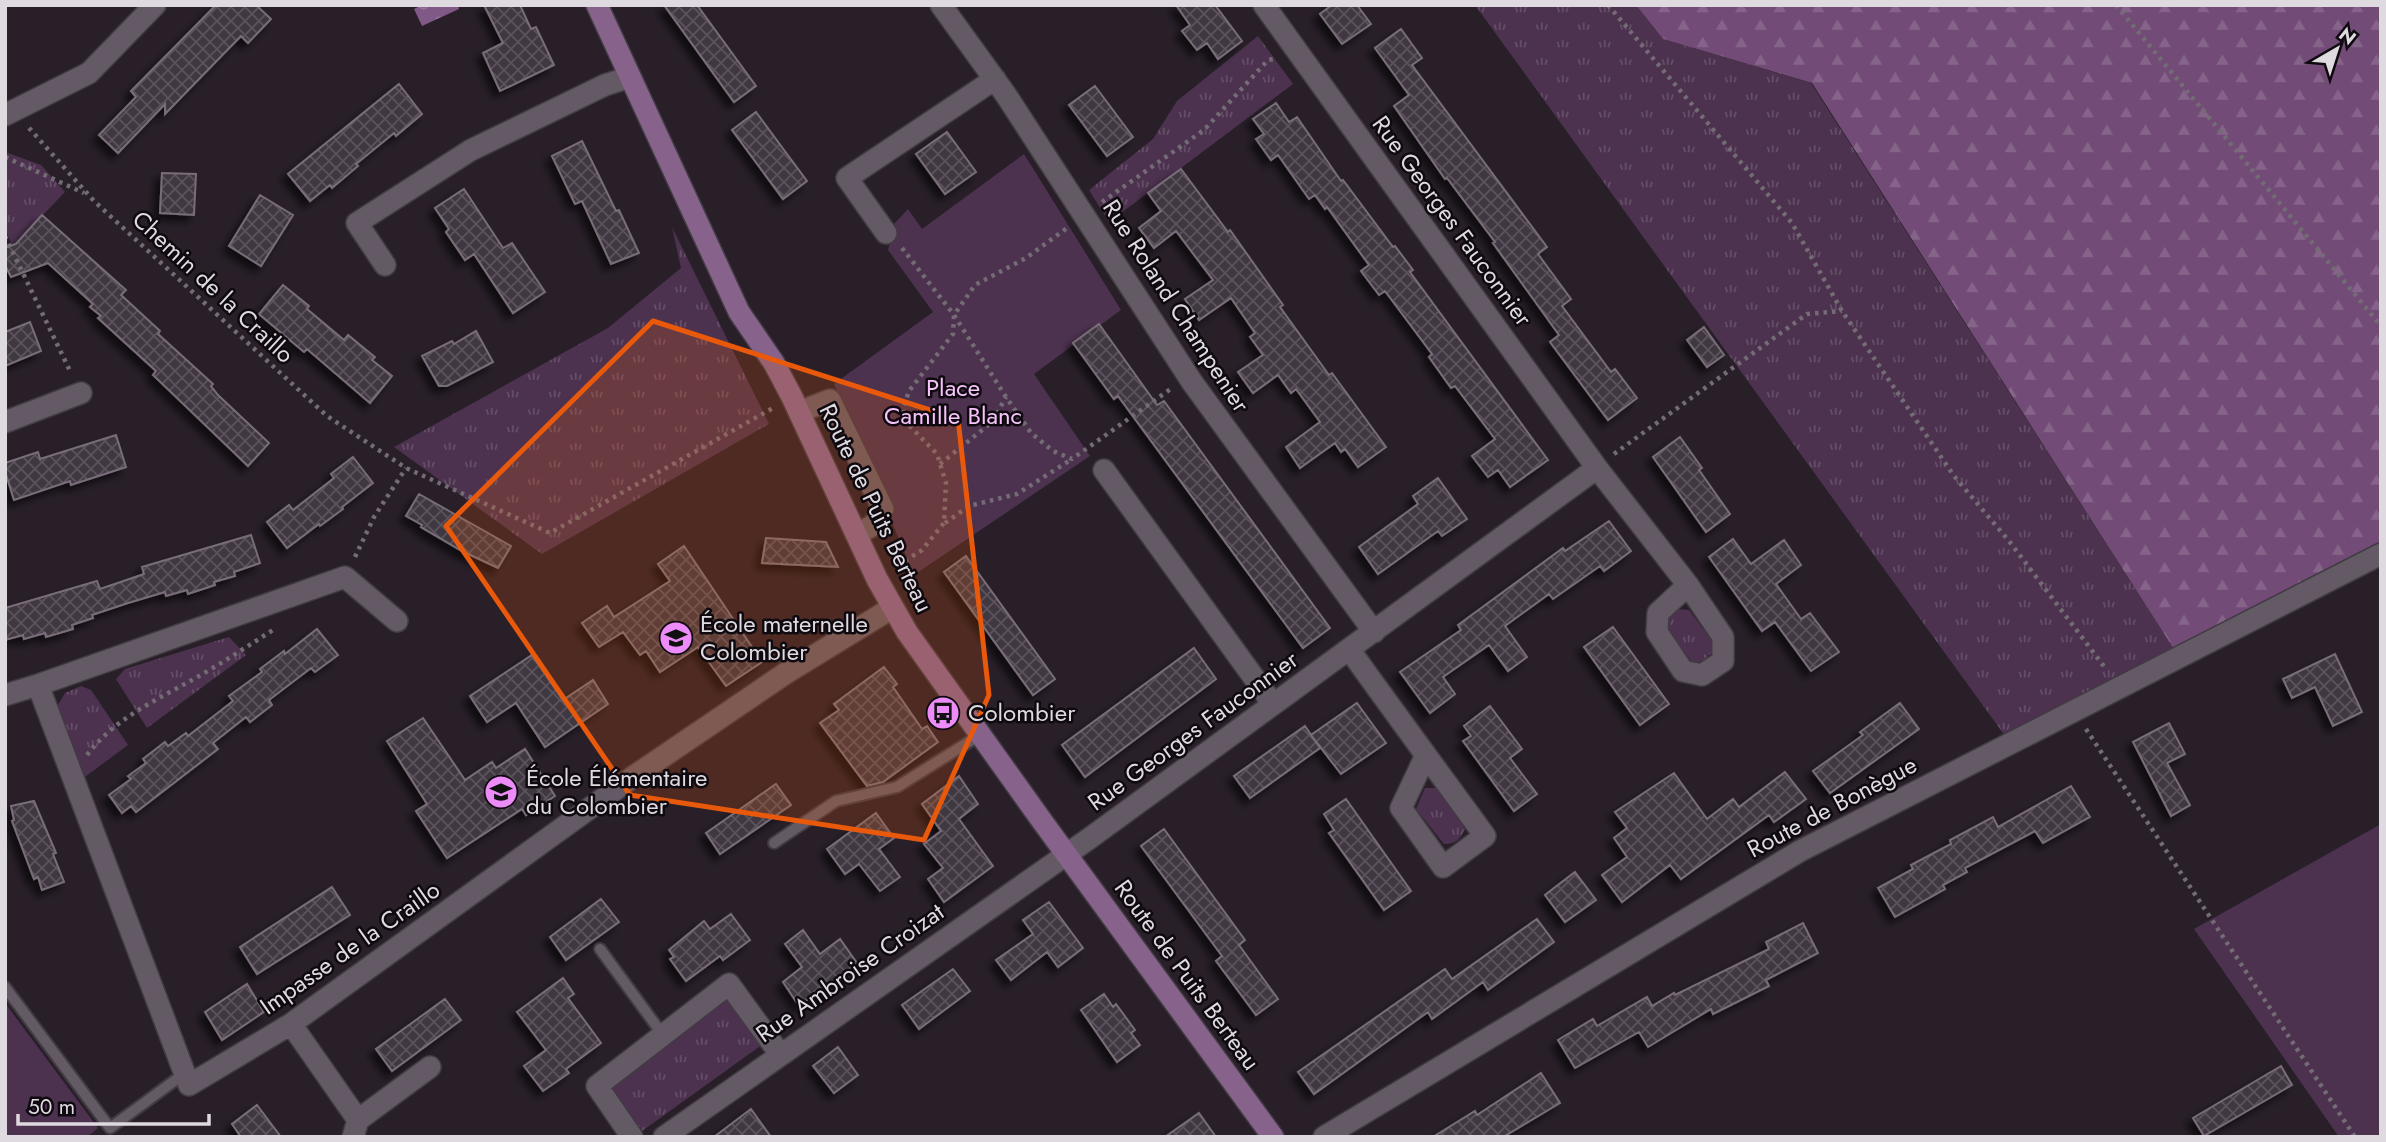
<svg xmlns="http://www.w3.org/2000/svg" width="2386" height="1142" font-family="Jost,sans-serif">
	<style>
		.grass { fill: url(#grass-tufts) }
		.forest { fill: url(#forest-firs) }
		.green { fill: #4c324f }
		.water { fill: url(#water-ripples) }
		.building { fill: url(#building-cross-hatch); stroke: #786d79; stroke-width: 2; filter: url(#shadow) }
		.lines { fill: none; stroke-linecap: round; stroke-linejoin: round }
		.lane-casing { stroke: #423b43; stroke-width: 14 }
		.street-casing { stroke: #423b43; stroke-width: 24 }
		.secondary-casing { stroke: #423b43; stroke-width: 24 }
		.path { stroke: #746c75; stroke-width: 4.5; stroke-dasharray: 3.5 5; stroke-linecap: butt }
		.lane { stroke: #645a65; stroke-width: 10 }
		.street { stroke: #645a65; stroke-width: 21 }
		.secondary { stroke: #87638b; stroke-width: 21 }
		.marked { fill: #e8590c; fill-opacity: 0.2; stroke: #e8590c; stroke-width: 5; stroke-linejoin: round }
		.labels { text-anchor: middle; stroke-width: 5; stroke-linejoin: round; paint-order: stroke }
		.street-label { font-size: 24px; fill: #dfd9e0; stroke: #0e0a0f }
		.park-label { font-size: 24px; fill: #f6c4fb; stroke: #0e0a0f }
		.poi-label { font-size: 24px; fill: #dfd9e0; stroke: #0e0a0f; text-anchor: start }
	</style>
	<defs>
		<pattern id="grass-tufts" width="24" height="20" patternUnits="userSpaceOnUse" patternTransform="scale(1.75)"><rect width="24" height="20" fill="#4c324f"/><path d="M3 7l-1-3M5 7V3M7 7l1-3M15 17l-1-3M17 17v-4M19 17l1-3" fill="none" stroke="#654f68"/></pattern>
		<pattern id="forest-firs" width="22" height="20" patternUnits="userSpaceOnUse" patternTransform="scale(1.75)"><rect width="22" height="20" fill="#724b76"/><path d="M5 1l3.5 6h-7zM16 11l3.5 6h-7z" fill="#866489"/></pattern>
		<pattern id="water-ripples" width="26" height="14" patternUnits="userSpaceOnUse" patternTransform="scale(1.75)"><rect width="26" height="14" fill="#815986"/><path d="M2 4q2-2 4 0t4 0M15 11q2-2 4 0t4 0" fill="none" stroke="#98789c"/></pattern>
		<pattern id="building-cross-hatch" width="8" height="8" patternUnits="userSpaceOnUse" patternTransform="scale(1.75)"><rect width="8" height="8" fill="#403741"/><path d="M0 0l8 8M0 8l8-8" fill="none" stroke="#5b535c"/></pattern>
		<filter id="shadow"><feDropShadow dx="-6" dy="6" stdDeviation="3.5" flood-color="#0009"/></filter>
	</defs>
	<rect width="100%" height="100%" fill="#281f29"/>
	<path class="grass" d="M1475,5H1636L1663,39L1811,83L2177,654L2008,740Z
		M1258,36L1293,84L1109,222L1089,190L1153,139L1177,101Z
		M8,153L41,165L65,192L13,246L5,229V154Z
		M672,227L769,424L542,554L394,447L608,328L681,268Z
		M1676,609L1689,610L1712,641L1713,651L1704,660L1694,664L1665,629V619Z
		M229,637L246,655L147,728L116,679L125,669Z
		M81,686L91,690L128,745L82,779L54,712L65,693Z
		M1425,788H1438L1466,827C1461,838 1457,844 1444,844L1416,809Z
		M726,995L763,1044L642,1131L608,1087Z"/>
	<path class="forest" d="M1636,5H2381V551L2177,654L1812,83L1663,39Z"/>
	<path class="green" d="M1024,154L1121,310L1034,374L1090,456L914,575L834,384L933,312L888,250L894,224L908,209L922,229Z
		M2381,824V1137H2339L2194,929Z
		M5,1003L98,1128L87,1137H5Z"/>
	<path class="water" d="M422,5H458L459,9L422,26L414,9Z"/>
	<path class="building" d="M216,5H256L271,19L248,43L241,36L165,114V104L118,153L99,135L136,97L131,91Z
		M484,5H520L531,29L536,27L554,65L500,91L483,53L503,43Z
		M664,5H697L756,86L734,102Z
		M1176,5H1215L1242,41L1218,59L1207,43L1197,50L1182,31L1190,25Z
		M1332,5H1357L1371,24L1342,44L1320,14Z
		M1401,29L1422,58L1412,65L1547,247L1538,254L1571,299L1562,306L1611,372L1615,369L1637,398L1608,420L1550,342L1559,335L1493,243L1495,242L1447,178L1445,179L1394,106L1409,95L1375,48Z
		M399,84L422,114L396,136L394,133L356,164L358,166L332,188L330,185L310,201L288,174Z
		M1095,86L1133,137L1107,156L1069,105Z
		M1276,103L1289,122L1297,117L1341,181L1343,180L1393,247L1395,246L1413,270L1410,272L1548,460L1510,487L1498,470L1488,477L1472,456L1495,439L1455,386L1451,388L1429,357L1432,354L1385,291L1379,295L1361,271L1369,265L1327,207L1325,209L1315,195L1309,199L1278,155L1271,160L1256,139L1264,134L1253,119Z
		M756,112L807,181L783,199L732,130Z
		M947,132L976,172L945,194L916,154Z
		M582,141L616,211L619,210L639,253L611,264L582,201L575,204L552,156Z
		M1181,169L1228,232L1230,230L1283,305L1280,307L1329,375L1332,373L1386,447L1358,467L1345,449L1341,452L1335,443L1300,468L1286,447L1320,422L1296,389L1291,393L1278,375L1253,393L1238,372L1263,355L1250,337L1255,333L1231,298L1199,320L1185,299L1213,280L1176,231L1154,248L1139,228L1161,211L1148,193Z
		M162,173L196,174L194,215L160,213Z
		M464,189L503,248L512,243L545,292L513,313L474,254L465,260L446,232L449,229L435,208Z
		M260,195L293,215L261,266L229,246Z
		M42,215L126,290L121,295L160,331L158,334L213,384L211,386L218,395L269,443L248,466L153,375L156,371L98,318L101,316L90,307L93,304L48,263L11,277L5,265V248L16,244Z
		M283,285L309,306L307,309L344,340L348,335L359,344L375,357L372,360L392,376L370,403L307,349L304,352L259,314Z
		M30,322L41,351L5,366V332Z
		M1099,324L1157,405L1164,401L1330,628L1303,648L1118,396L1114,399L1073,343Z
		M1704,327L1724,355L1707,367L1687,340Z
		M476,331L493,362L447,386H439L422,356L452,341L454,344Z
		M116,435L126,467L71,485L70,481L14,500L5,471V463L38,452L40,459Z
		M1680,437L1702,468L1699,470L1730,514L1706,532L1653,457Z
		M353,457L373,483L342,507L343,509L320,526L319,524L287,548L267,522L289,505L293,510L334,478L331,474Z
		M1438,478L1467,519L1442,536L1438,531L1378,574L1359,547L1418,504L1413,496Z
		M419,494L511,546L498,568L462,551L421,527L422,525L406,516Z
		M1609,521L1631,551L1604,571L1600,566L1553,599L1549,594L1505,626L1527,657L1508,671L1489,645L1443,677L1455,694L1430,713L1400,672L1461,630L1458,625L1563,548L1565,551Z
		M251,535L260,563L234,572L235,576L214,582L215,585L188,594L187,590L166,596L165,592L128,603L92,615L93,618L72,625L73,629L46,637L45,633L24,639L23,635L5,640V608L97,581L100,589L144,574L142,567Z
		M766,538L826,542L838,567L762,563Z
		M1733,539L1751,564L1784,540L1801,565L1776,584L1801,619L1810,613L1839,652L1811,671L1775,622L1762,631L1709,557Z
		M684,546L762,662L726,686L698,647L660,672L646,651L640,655L623,632L599,647L582,623L607,606L614,617L670,581L658,564Z
		M966,556L1055,679L1033,695L944,572Z
		M1613,627L1669,704L1640,725L1584,647Z
		M317,629L338,655L315,672L311,668L269,700L272,705L250,722L246,717L213,743L218,749L136,812L131,806L122,813L109,795L131,779L128,776L146,763L143,759L165,742L168,746L186,733L188,736L233,701L229,696L262,672L260,669L284,651L285,654Z
		M1194,648L1216,679L1085,777L1062,745Z
		M2335,654L2362,712L2333,726L2315,687L2292,698L2283,679Z
		M532,655L563,700L593,680L608,704L545,747L516,703L487,722L470,696Z
		M884,667L897,684L893,687L922,729L927,726L938,742L883,782L867,786L820,723L839,710L834,704Z
		M1357,703L1386,743L1341,774L1311,735Z
		M1900,703L1919,729L1830,793L1813,771L1863,735L1860,732Z
		M1490,706L1522,749L1510,758L1537,794L1514,811L1463,741L1471,736L1464,726Z
		M423,718L465,780L492,762L496,768L525,749L555,796L526,815L522,809L447,858L416,811L427,804L387,741Z
		M2169,723L2185,754L2167,763L2190,805L2171,816L2133,742Z
		M1305,726L1320,748L1250,798L1234,776Z
		M1785,772L1806,799L1774,822L1769,815L1681,879L1670,865L1622,902L1602,875L1627,857L1614,838L1627,828L1615,812L1674,773L1707,819L1733,799L1739,807Z
		M959,776L978,804L959,819L993,866L944,902L928,879L943,868L924,844L941,831L922,804Z
		M776,784L791,805L720,854L706,833Z
		M2071,786L2090,817L2043,843L2035,831L1965,868L1967,872L1943,885L1945,889L1895,917L1878,888L1913,869L1911,865L1951,844L1950,840L1993,817L1998,827Z
		M1346,799L1411,891L1384,910L1329,833L1334,830L1324,814Z
		M34,801L56,853L53,854L64,882L42,890L38,877L34,879L12,821L14,820L11,806Z
		M876,813L894,838L879,849L900,877L880,891L859,864L845,874L827,849Z
		M1164,829L1245,940L1239,945L1278,999L1256,1015L1216,961L1222,956L1141,846Z
		M1575,872L1596,900L1565,922L1545,895Z
		M332,887L350,915L257,974L240,947Z
		M601,899L619,922L566,960L550,937Z
		M1049,902L1083,948L1058,967L1047,952L1011,980L996,960L1033,934L1023,920Z
		M731,914L750,940L723,960L720,956L686,981L670,959L674,957L669,950L704,921L710,929Z
		M1537,919L1554,942L1488,990L1483,982L1432,1019L1428,1012L1314,1094L1298,1072L1445,969L1452,979Z
		M1803,923L1818,953L1766,980L1769,986L1713,1014L1711,1009L1648,1047L1639,1032L1575,1068L1558,1040L1593,1019L1597,1026L1647,997L1652,1006L1674,993L1675,995L1769,949L1766,942Z
		M803,930L820,954L840,939L857,963L799,1006L783,982L802,967L785,944Z
		M953,969L970,991L919,1029L902,1005Z
		M563,978L574,994L568,998L601,1043L566,1069L569,1073L543,1091L524,1066L546,1050L517,1012Z
		M247,984L264,1012L222,1040L205,1012Z
		M1104,994L1113,1007L1116,1004L1135,1030L1131,1033L1140,1045L1117,1062L1081,1010Z
		M445,999L461,1020L392,1071L376,1049Z
		M838,1047L858,1075L834,1093L813,1066Z
		M2281,1066L2292,1085L2204,1136L2193,1118Z
		M1541,1073L1560,1103L1503,1137H1433L1475,1111L1477,1115Z
		M257,1105L281,1137H241L232,1124Z
		M751,1109L771,1137H714L743,1115Z
		M1199,1113L1216,1137H1165Z"/>
	<g class="lines">
		<defs>
			<path id="lane" d="M774,843L836,801L897,787L980,735
				M600,949L663,1035
				M5,987L110,1128L185,1073"/>
			<path id="street" d="M941,5L1006,95L1192,382L1374,632
				M5,115L89,73L155,5
				M886,233L847,178L995,79
				M385,265L357,223L471,150L605,85L630,77
				M799,412L830,400L883,509L874,525L857,534
				M5,422L81,393
				M1597,468L1688,585L1723,637V661L1702,675L1683,671L1657,632L1658,613L1688,585
				M1104,470L1273,704
				M397,621L345,577L38,685L189,1085L291,1024L633,777L786,673L892,608
				M1349,649C1394,712 1440,774 1485,836L1443,867L1401,808L1426,755
				M5,695L38,685
				M291,1024L358,1120L353,1137
				M358,1120L430,1067
				M632,1137L597,1086L729,984L780,1054
				M664,1137L1090,838L1597,468L1264,5
				M1324,1137L1800,851L2381,554"/>
			<path id="secondary" d="M597,5L739,312L774,363L792,397L877,579L907,632L1042,821L1273,1137"/>
		</defs>
		<use href="#lane" class="lane-casing"/>
		<use href="#street" class="street-casing"/>
		<use href="#secondary" class="secondary-casing"/>
		<path class="path" d="M1608,5L1792,223L1842,311L1954,476L2009,541L2106,669
			M2116,5L2381,326
			M29,128L94,201L327,416L406,468L550,533L773,408
			M5,157L84,193
			M1102,202L1204,130L1268,60L1274,59
			M5,236L71,373
			M902,248L954,315L1006,397L1031,433L1053,451L1072,459L1172,388
			M1614,454L1807,314L1842,311
			M940,464L992,422L1006,397
			M945,523L969,506L1017,494L1072,459
			M355,557L374,517L406,468
			M905,561L922,550L944,523L946,483L937,454L907,423L903,409L909,391L953,334L954,315L975,285L1026,258L1067,228
			M2086,729L2355,1137
			M87,755C119,713 167,696 211,669C233,656 254,642 276,628"/>
		<use href="#lane" class="lane"/>
		<use href="#street" class="street"/>
		<use href="#secondary" class="secondary"/>
	</g>
	<path class="marked" d="M653,321L958,419L989,695L924,840L630,795L446,526Z"/>
	<defs>
		<symbol id="school-disc" viewBox="-11 -11 22 22"><circle r="9.5" fill="#ed8cf9" stroke="#0e0a0f"/><path d="M0-5L7-2L0 1L-7-2ZM-4 1L0 2.5L4 1V4Q0 6-4 4Z" fill="#111"/></symbol>
		<symbol id="bus-disc" viewBox="-11 -11 22 22"><circle r="9.5" fill="#ed8cf9" stroke="#0e0a0f"/><path d="M-5-6H5V4H4V6H2V4H-2V6H-4V4H-5ZM-3.5-4V0h7V-4ZM-3.5 1.2v1.5H-2V1.2ZM2 1.2v1.5H3.5V1.2Z" fill="#111"/></symbol>
	</defs>
	<g fill-rule="evenodd">
		<use href="#school-disc" x="657" y="619" width="38" height="38"/>
		<use href="#bus-disc" x="924" y="694" width="38" height="38"/>
		<use href="#school-disc" x="482" y="773" width="38" height="38"/>
	</g>
	<g class="labels">
		<g class="street-label">
			<text transform="translate(1452 221) rotate(54)" y="8">Rue Georges Fauconnier</text>
			<text transform="translate(213 287) rotate(43)" y="8">Chemin de la Craillo</text>
			<text transform="translate(1176 306) rotate(57)" y="8">Rue Roland Champenier</text>
			<text transform="translate(876 508) rotate(64)" y="8">Route de Puits Berteau</text>
			<text transform="translate(1193 731) rotate(-36)" y="8">Rue Georges Fauconnier</text>
			<text transform="translate(1832 807) rotate(-28)" y="8">Route de Bonègue</text>
			<text transform="translate(350 948) rotate(-35)" y="8">Impasse de la Craillo</text>
			<text transform="translate(850 973) rotate(-35)" y="8">Rue Ambroise Croizat</text>
			<text transform="translate(1187 975) rotate(54)" y="8">Route de Puits Berteau</text>
		</g>
		<g class="park-label">
			<text x="953" y="396">Place<tspan x="953" dy="28">Camille Blanc</tspan></text>
		</g>
		<g class="poi-label">
			<text x="700" y="632">École maternelle<tspan x="700" dy="28">Colombier</tspan></text>
			<text x="968" y="721">Colombier</text>
			<text x="526" y="786">École Élémentaire<tspan x="526" dy="28">du Colombier</tspan></text>
		</g>
	</g>
	<rect width="2386" height="1142" fill="none" stroke="#dfd9e0" stroke-width="14"/>
	<g transform="translate(2337 49) rotate(39)" stroke="#0e0a0f" stroke-width="5" paint-order="stroke">
	<path d="M0-5L12 26L0 18L-12 26Z" fill="#dfd9e0"/>
	<text y="-10" font-size="19" font-weight="bold" text-anchor="middle" fill="#dfd9e0">N</text>
	</g>
	<path d="M18 1114v10h191v-10" fill="none" stroke="#dfd9e0" stroke-width="3.5"/>
	<text x="28" y="1114" font-size="21" fill="#dfd9e0" stroke="#0e0a0f" stroke-width="5" paint-order="stroke">50 m</text>
</svg>
